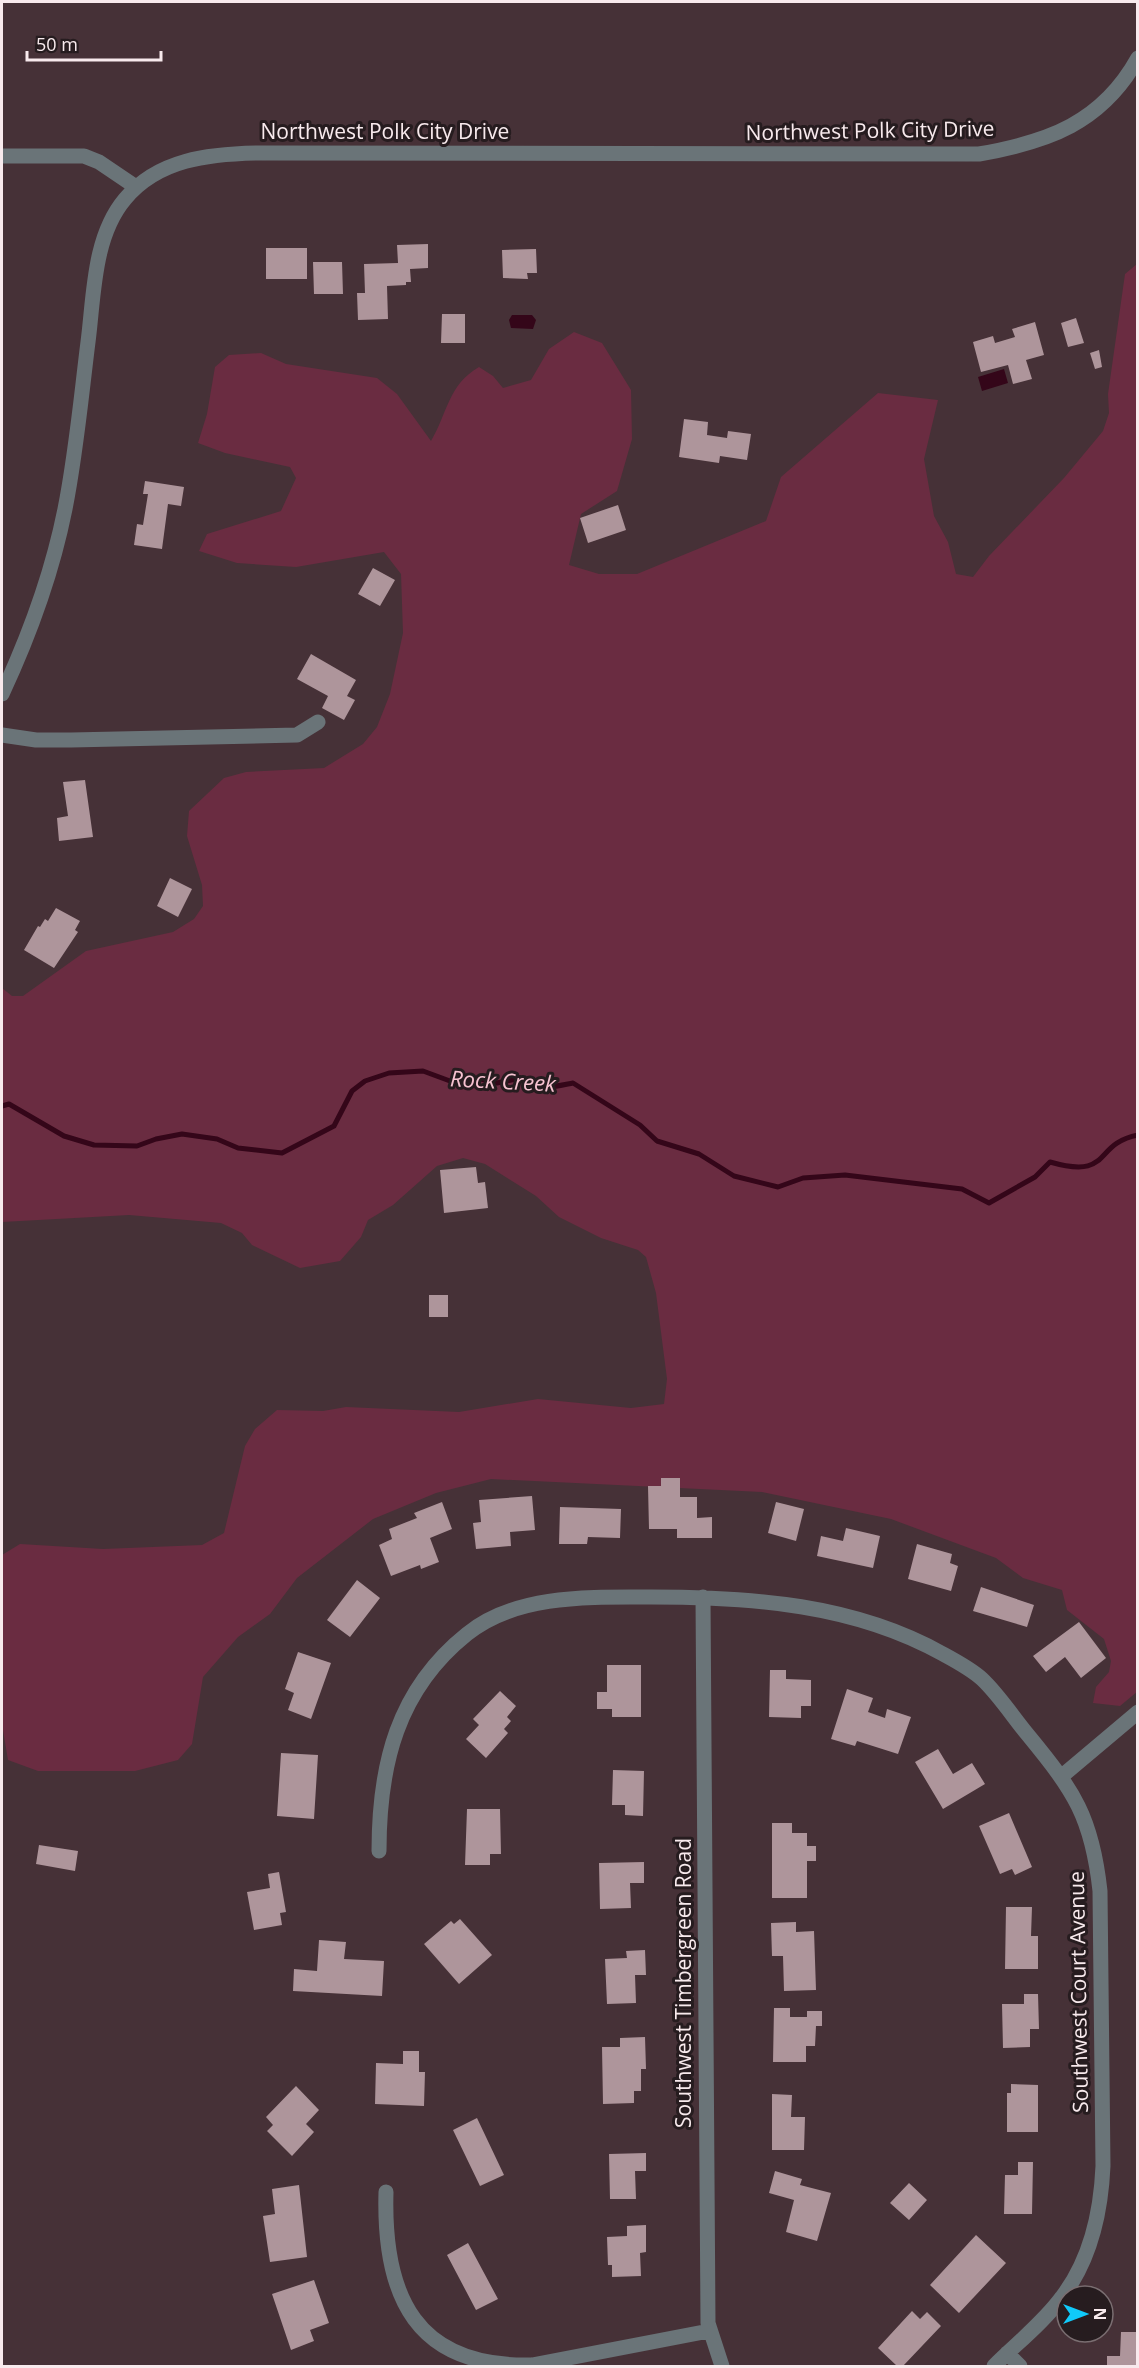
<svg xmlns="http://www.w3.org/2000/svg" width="1139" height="2368" font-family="'Open Sans',sans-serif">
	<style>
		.green { fill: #6a2c41 }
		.water { fill: #340619 }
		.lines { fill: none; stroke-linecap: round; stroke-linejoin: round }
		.stream { stroke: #340619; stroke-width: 5 }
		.building { fill: #ae959b }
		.minor { stroke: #6a7478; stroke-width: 15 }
		.labels { text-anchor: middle; stroke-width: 6; stroke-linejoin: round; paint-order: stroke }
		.street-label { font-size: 21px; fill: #f8eaed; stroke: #261c1f }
		.water-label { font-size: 22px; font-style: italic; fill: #f7c3d1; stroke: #261c1f }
	</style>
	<rect width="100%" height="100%" fill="#463137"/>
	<path class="green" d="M1137,264L1138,1691L1120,1706L1093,1703L1096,1687L1109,1672L1111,1661L1104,1639L1067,1610L1062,1590L1023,1578L996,1558L891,1519L762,1492L491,1479L436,1493L373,1519L297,1578L270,1614L238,1637L203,1677L192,1744L178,1760L135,1771H38L8,1760L2,1724V1555L20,1544L103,1549L202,1545L224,1533L245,1446L255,1429L277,1410L323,1411L346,1407L459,1412L538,1399L631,1408L664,1404L667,1379L656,1293L646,1257L638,1250L601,1238L559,1217L536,1196L485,1164L463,1158L437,1166L393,1205L368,1220L361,1237L340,1261L300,1268L252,1245L242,1233L221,1223L129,1215L2,1222V988L12,996H23L86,951L173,932L194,919L203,906L202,885L187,836L189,811L224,778L246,772L324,768L363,744L377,727L390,694L403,633L401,574L384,552L296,567L237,563L199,551L207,534L281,511L296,478L290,467L225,453L198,443L207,414L215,367L229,355L261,353L286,364L377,378L397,394L431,441C448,412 448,385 479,367L493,376L503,388L531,380L549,349L574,332L602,343L631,390L632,439L617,491L581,514L569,565L599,574H637L766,521L781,477L878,393L938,400L924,459L934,516L948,542L956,574L973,577L989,556L1064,478L1103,431L1109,413L1108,394L1125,274Z"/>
	<path class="water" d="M512,315H532L536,320L533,329L511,328L509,320Z
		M1004,369L1008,383L982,391L978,377Z"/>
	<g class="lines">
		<path class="stream" d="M2,1106L9,1104L64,1136L94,1145L137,1146L156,1139L182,1134L217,1139L238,1148L282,1153L334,1126L352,1091L365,1081L389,1073L423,1071L450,1081L481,1079L497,1083L521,1078C537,1092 553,1087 573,1083L640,1125L657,1141L699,1154L734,1176L778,1187L803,1178L845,1175L962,1189L989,1203L1035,1177L1050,1162C1113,1180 1092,1144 1138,1135"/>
	</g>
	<path class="building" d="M428,244V268L410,269L411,282H406V285L387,286L388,319L358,320L357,293H365L364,264L398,263L397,245Z
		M266,248H307V279H266Z
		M536,249L537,273H527L528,279L503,278L502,250Z
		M313,262H342L343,294H314Z
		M442,314H465V343H441Z
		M1076,318L1084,343L1068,347L1061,323Z
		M1035,322L1044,355L1026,360L1032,379L1013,384L1008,365L981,372L973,342L993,336L995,343L1015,337L1012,329Z
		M1099,350L1102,367L1095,369L1090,353Z
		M684,419L708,422L707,435L727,438L728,431L751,434L747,460L720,456L719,463L679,457Z
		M145,481L184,487L181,506L168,504L162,549L134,545L137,524L143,525L148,494H143Z
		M618,505L626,530L588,543L580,518Z
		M373,568L395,580L380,606L358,594Z
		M311,654L356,680L347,696L355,700L344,720L322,708L328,696L297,679Z
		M85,780L93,837L59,841L57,818L68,816L63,782Z
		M170,878L192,889L178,917L157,906Z
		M56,908L80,921L75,930L78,932L54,968L24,950L38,926L40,927L45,919L48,921Z
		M476,1167L478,1183L485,1182L488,1208L444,1213L440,1170Z
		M429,1295H448V1317H429Z
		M661,1478H680V1497H697V1518L712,1517V1538H677V1529H649L648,1486H661Z
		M532,1496L535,1530L510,1532L511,1546L476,1549L473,1523L481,1522L479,1500Z
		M442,1502L452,1529L430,1538L439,1562L421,1569L420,1565L391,1576L379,1545L392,1539L389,1529L417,1518L414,1513Z
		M776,1502L804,1509L796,1541L768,1533Z
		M560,1507L621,1509L620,1538L588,1537L587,1544H559Z
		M846,1528L880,1536L873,1568L817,1556L821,1536L843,1541Z
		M917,1544L952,1554L950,1563L958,1566L951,1591L908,1579Z
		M357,1580L380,1598L350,1637L327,1620Z
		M981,1587L1034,1605L1027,1627L973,1611Z
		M1079,1622L1106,1658L1081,1678L1065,1657L1046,1672L1033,1656Z
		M298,1652L331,1663L311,1719L288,1710L294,1693L285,1689Z
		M607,1665H641V1717H612V1709H597V1692H607Z
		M770,1670H786V1679L811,1680V1706H801V1718L769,1717Z
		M847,1689L873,1698L868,1712L885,1718L887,1709L911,1717L898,1754L857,1741L855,1746L831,1739Z
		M500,1691L516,1706L507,1717L511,1721L504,1729L508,1733L486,1758L466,1739L479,1725L473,1719Z
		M938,1749L953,1774L972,1763L985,1784L943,1809L915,1762Z
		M281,1753L318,1755L314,1819L277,1816Z
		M613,1770L644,1771L643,1816L625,1815V1805H612Z
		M467,1809H500L501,1854H490V1865H465Z
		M1009,1813L1032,1867L1015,1875L1012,1869L1000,1874L979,1826Z
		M772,1823H792V1833H807V1846H816V1861H807V1898H772Z
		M39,1845L78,1851L75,1871L36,1864Z
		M644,1862V1883H630L631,1908L600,1909L599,1863Z
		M279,1872L286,1912L280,1913L282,1925L254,1930L247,1892L270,1888L268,1874Z
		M1006,1907H1032L1031,1936H1038V1969H1005Z
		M460,1919L492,1955L459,1984L424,1944L451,1921L454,1924Z
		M796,1922V1932L814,1931L816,1990L784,1991L783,1956H772L771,1923Z
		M319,1940L346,1942L344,1959L384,1961L382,1996L293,1991L294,1969L317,1971Z
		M645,1950L646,1975H635L636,2003L607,2004L605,1959L627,1958L626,1951Z
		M1024,1994H1038L1039,2029H1030V2047L1003,2048L1002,2004H1024Z
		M774,2008H790V2017H807V2011H822V2026H816L815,2046H806V2062H773Z
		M645,2037L646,2069H641V2091H634V2103L603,2104L602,2047H620V2038Z
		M403,2051H419V2072H425L424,2106L375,2104L376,2063L403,2064Z
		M1011,2084L1038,2085V2132H1007V2093H1011Z
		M296,2086L319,2110L306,2124L314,2132L292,2156L267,2131L273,2125L266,2117Z
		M772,2094L792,2095L791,2117H805L804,2150H772Z
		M477,2118L504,2175L480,2186L453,2130Z
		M646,2153V2171H635L636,2199H610L609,2154Z
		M1018,2162H1033L1032,2214H1004L1005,2175H1018Z
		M775,2171L802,2179L800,2185L831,2193L817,2241L786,2232L794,2200L769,2193Z
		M909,2183L927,2200L909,2220L890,2203Z
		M299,2185L307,2257L270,2262L263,2216L275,2214L272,2189Z
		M646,2225V2252L640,2253L641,2276L612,2277V2265H608L607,2237L627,2236V2226Z
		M976,2235L1006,2263L959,2313L930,2285Z
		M468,2243L498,2299L476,2310L447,2255Z
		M314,2280L329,2323L310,2330L314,2341L291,2350L272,2294Z
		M912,2311L920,2319L927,2312L941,2326L903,2366H897L878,2348Z
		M1121,2332H1138V2366H1107V2356H1120Z"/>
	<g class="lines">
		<path class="minor" d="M2,156H84L99,162L136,187
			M2,694C30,634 52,574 65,509C76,454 81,398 88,342C94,296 93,237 125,199C158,159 209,154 258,153L979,154C1048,142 1102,123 1138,58
			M2,735L36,740H71L297,735L318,722
			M703,1597L708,2323L722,2366
			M1062,1776L1138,1712
			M379,1851C379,1765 397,1690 467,1634C516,1594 591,1597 651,1597C751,1597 854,1604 943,1654C956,1661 971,1669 982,1679C999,1695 1013,1717 1028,1735C1074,1791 1092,1817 1100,1891L1103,2166C1101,2212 1091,2259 1062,2297C1044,2322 1016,2344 994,2366
			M386,2192C383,2297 416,2368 532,2365L709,2331
			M1007,2353L1020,2366"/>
	</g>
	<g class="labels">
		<g class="street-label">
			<text transform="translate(870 131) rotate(-1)" y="7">Northwest Polk City Drive</text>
			<text x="385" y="139">Northwest Polk City Drive</text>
			<text transform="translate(684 1983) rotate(-90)" y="7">Southwest Timbergreen Road</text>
			<text transform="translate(1079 1992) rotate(-91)" y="7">Southwest Court Avenue</text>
		</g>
		<g class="water-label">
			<text transform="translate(503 1081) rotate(3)" y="8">Rock Creek</text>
		</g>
	</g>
	<rect width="1139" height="2368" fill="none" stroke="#f8eaed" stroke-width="6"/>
	<g transform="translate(1085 2314) rotate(90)"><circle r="28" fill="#261c1f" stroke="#7a6e71" stroke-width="1.5"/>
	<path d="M0-4.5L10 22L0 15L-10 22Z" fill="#10cafa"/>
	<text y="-9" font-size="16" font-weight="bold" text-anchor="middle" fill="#f8eaed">N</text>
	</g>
	<path d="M27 51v9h134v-9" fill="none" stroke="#f8eaed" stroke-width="3"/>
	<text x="36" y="51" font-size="18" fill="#f8eaed" stroke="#261c1f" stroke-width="4.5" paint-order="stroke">50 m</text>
</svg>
